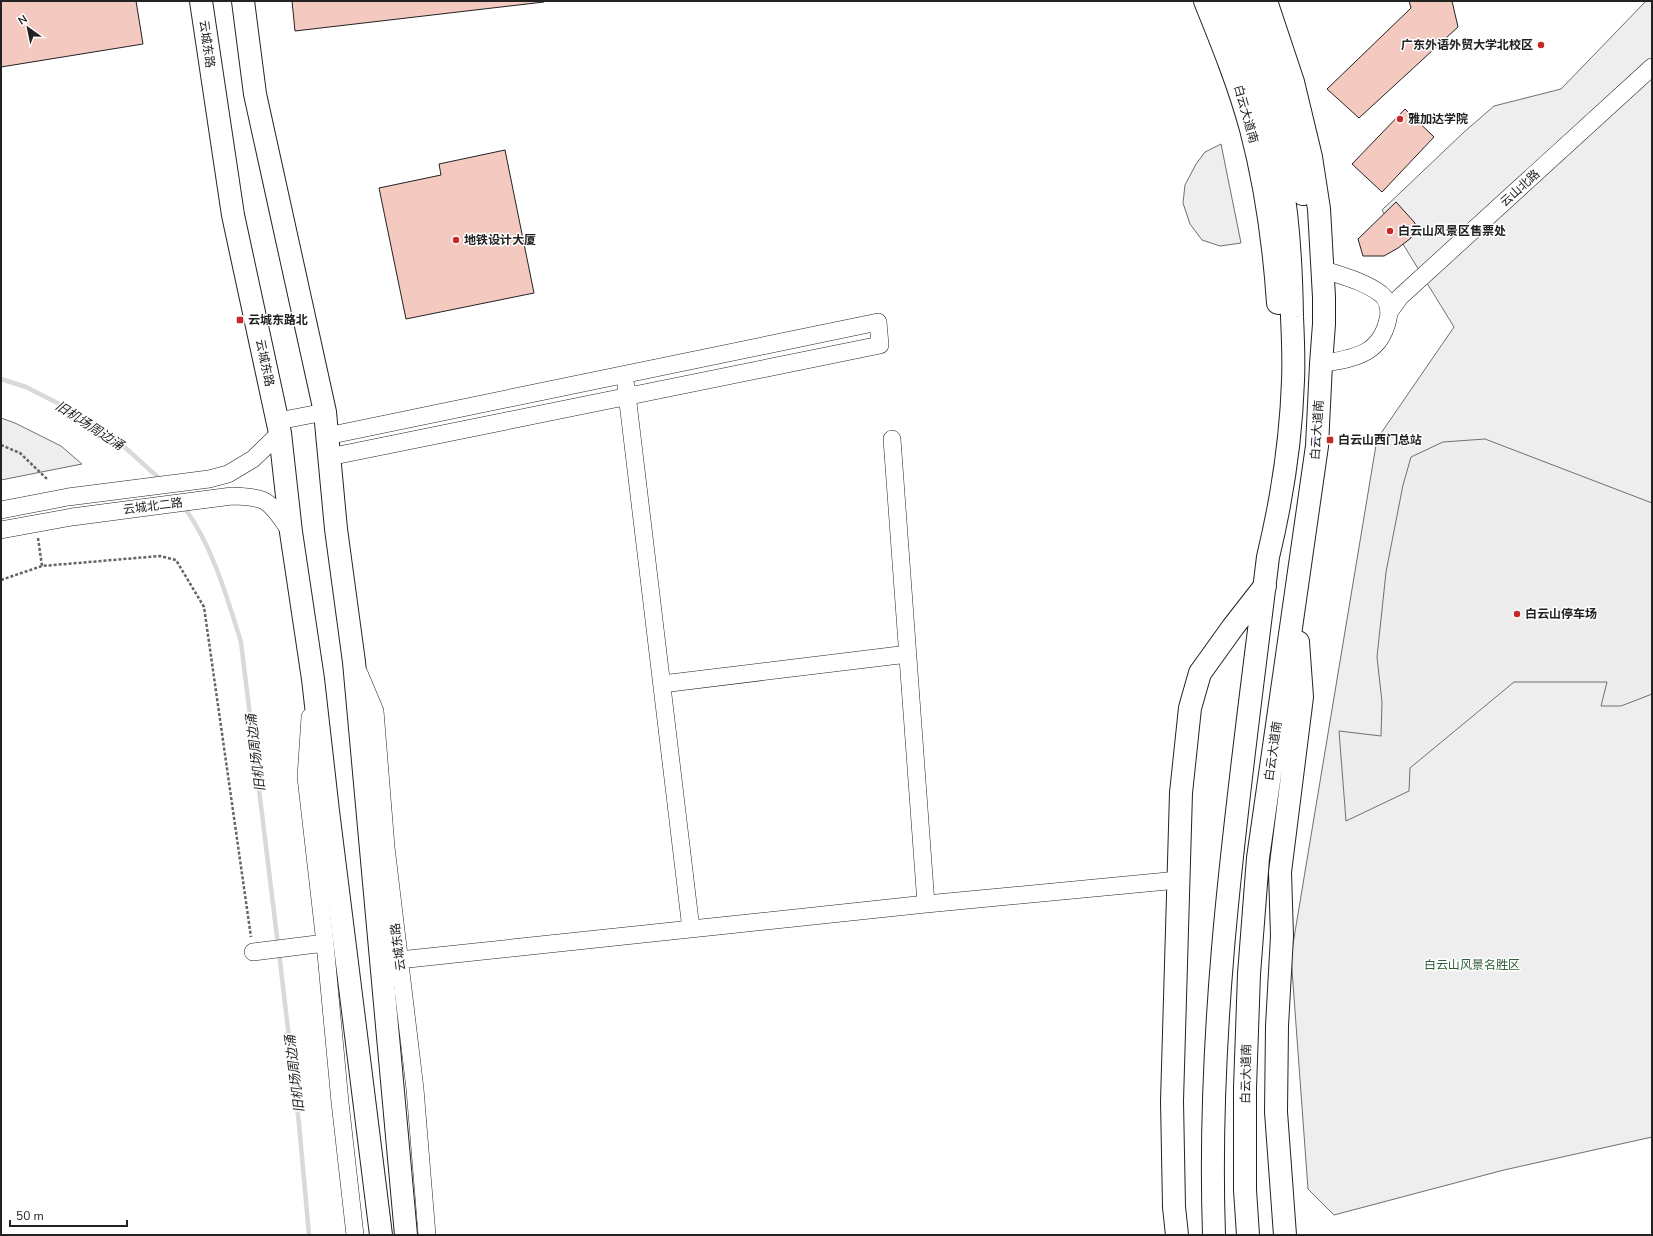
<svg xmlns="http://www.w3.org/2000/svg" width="1653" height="1236" font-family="'Nunito Sans','Noto Sans SC',sans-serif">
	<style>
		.green { fill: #eee; stroke: #6f6f6f }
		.parking { fill: #ededed; stroke: #6f6f6f }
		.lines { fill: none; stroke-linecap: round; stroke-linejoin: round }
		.stream { stroke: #d9d9d9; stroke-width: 4.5 }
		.building { fill: #f3c9c0; stroke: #222 }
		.minor-casing { stroke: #222; stroke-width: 18 }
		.major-casing { stroke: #222; stroke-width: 24 }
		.highway-casing { stroke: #222; stroke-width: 24 }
		.path { stroke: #646464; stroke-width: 2.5; stroke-dasharray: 3 2; stroke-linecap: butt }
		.minor { stroke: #fff; stroke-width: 17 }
		.major { stroke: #fff; stroke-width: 22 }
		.highway { stroke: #fff; stroke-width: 22 }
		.poi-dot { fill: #c62828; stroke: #fff; stroke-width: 1.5 }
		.labels { text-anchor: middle; stroke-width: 3; stroke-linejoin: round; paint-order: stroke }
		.street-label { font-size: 12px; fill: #222; stroke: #fff }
		.poi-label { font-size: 12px; font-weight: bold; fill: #222; stroke: #fff; text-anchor: start }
		.park-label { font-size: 12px; fill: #2f5e38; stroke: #fff }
		.water-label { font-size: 13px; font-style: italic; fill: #222; stroke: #fff }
	</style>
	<rect width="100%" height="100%" fill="#fff"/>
	<path class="green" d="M1646,1H1652V1137L1504,1170L1334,1215L1308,1189L1291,956L1377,439L1454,327L1382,210L1463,133L1494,106L1561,89Z
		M1221,144L1241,243L1220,246L1202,240L1190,224L1183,203L1185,185L1196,164L1205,152Z
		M1,418L15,423L61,446L82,464L1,480Z"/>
	<path class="parking" d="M1485,439L1652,503V694L1621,706H1601L1607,682H1514L1410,768L1409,791L1346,821L1339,731L1381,736L1382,702L1377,657L1386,572L1403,485L1411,457L1443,442Z"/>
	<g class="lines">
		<path class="stream" d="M1,379L26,387L71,410L119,442L161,480
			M184,507C212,545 227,597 241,642L278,945
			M279,952L299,1124L309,1235"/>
	</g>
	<path class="building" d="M1,1H136L143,44L1,67Z
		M292,1H544V2L295,31Z
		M1409,1H1452L1458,27L1359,118L1327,89L1411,8Z
		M1405,109L1434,137L1382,192L1352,164Z
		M505,150L534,293L406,319L379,188L441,175L439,164Z
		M1396,202L1415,223L1411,238L1398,248L1384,256H1363L1358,239Z"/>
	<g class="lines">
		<defs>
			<path id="minor" d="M1390,311L1400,297L1652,67
				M1321,364C1353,358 1380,356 1388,319C1390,311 1388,299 1381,294C1364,281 1342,276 1322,269
				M626,386L691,929
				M278,421L325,412
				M327,436L878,322L880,345L329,457
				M892,439L926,904
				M1,510L68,497L209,479L228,474L253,459L280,433
				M1,530L72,517L232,496C271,497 269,502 291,532
				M359,673L375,711L386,847L415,1089L427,1235
				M662,684L908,654
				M310,717L306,777L325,943L340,1102L355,1235
				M253,952L325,943
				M399,960L926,904L1178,880"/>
			<path id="major" d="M201,1L233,215L280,433L291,532L313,679L328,811L381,1235
				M243,1L255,94L325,412L336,529L354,662L406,1235"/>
			<path id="highway" d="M1205,1C1222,43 1239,85 1251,129C1266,186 1274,244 1278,303
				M1243,1L1268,64L1281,104L1303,194
				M1177,1235L1174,1207L1172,1101L1181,793L1190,708L1200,673L1233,627L1265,586
				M1214,1235C1206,1008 1241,782 1268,557C1282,499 1291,440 1293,381C1294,360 1293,338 1292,317C1291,248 1286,184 1268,117C1258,77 1240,39 1224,1
				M1248,1235L1245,1190V1088L1249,974L1258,858L1317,446L1321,364L1324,324V297L1319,209L1311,157L1293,82L1266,1
				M1285,1235L1276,1112L1277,1026L1282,936L1280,872L1302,697L1298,642"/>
		</defs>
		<use href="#minor" class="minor-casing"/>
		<use href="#major" class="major-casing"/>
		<use href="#highway" class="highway-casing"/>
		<path class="path" d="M1,445L20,453L47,479
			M38,538L42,566
			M1,580L42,566L160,556L176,560L204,607L251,937"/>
		<use href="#minor" class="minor"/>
		<use href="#major" class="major"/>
		<use href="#highway" class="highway"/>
	</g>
	<g class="poi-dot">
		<circle cx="1541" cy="45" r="4"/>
		<circle cx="1400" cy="119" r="4"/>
		<circle cx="1390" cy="231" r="4"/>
		<circle cx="456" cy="240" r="4"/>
		<rect x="236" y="316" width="8" height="8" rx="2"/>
		<rect x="1326" y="436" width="8" height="8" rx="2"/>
		<circle cx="1517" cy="614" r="4"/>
	</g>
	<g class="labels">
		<g class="street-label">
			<text transform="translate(207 44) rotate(82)" y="4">云城东路</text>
			<text transform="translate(1246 114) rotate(74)" y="4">白云大道南</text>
			<text transform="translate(1520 188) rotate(-42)" y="4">云山北路</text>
			<text transform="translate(265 363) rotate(78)" y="4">云城东路</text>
			<text transform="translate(1317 430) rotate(-86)" y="4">白云大道南</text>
			<text transform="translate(153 506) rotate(-7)" y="4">云城北二路</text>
			<text transform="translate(1273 751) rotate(-82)" y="4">白云大道南</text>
			<text transform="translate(398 947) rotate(-97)" y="4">云城东路</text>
			<text transform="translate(1246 1074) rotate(-89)" y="4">白云大道南</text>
		</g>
		<g class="poi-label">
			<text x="1533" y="49" text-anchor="end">广东外语外贸大学北校区</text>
			<text x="1408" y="123">雅加达学院</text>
			<text x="1398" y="235">白云山风景区售票处</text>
			<text x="464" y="244">地铁设计大厦</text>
			<text x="248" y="324">云城东路北</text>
			<text x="1338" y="444">白云山西门总站</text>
			<text x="1525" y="618">白云山停车场</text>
		</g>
		<g class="park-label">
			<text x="1472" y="969">白云山风景名胜区</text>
		</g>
		<g class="water-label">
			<text transform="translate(90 425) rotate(33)" y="5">旧机场周边涌</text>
			<text transform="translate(255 753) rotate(-97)" y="5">旧机场周边涌</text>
			<text transform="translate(294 1074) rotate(-97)" y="5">旧机场周边涌</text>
		</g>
	</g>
	<rect width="1653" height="1236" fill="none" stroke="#222222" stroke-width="4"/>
	<g transform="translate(28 28) rotate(327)" stroke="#ffffff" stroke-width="3" paint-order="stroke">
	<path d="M0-3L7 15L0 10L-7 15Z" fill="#222222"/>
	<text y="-6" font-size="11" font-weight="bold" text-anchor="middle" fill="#222222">N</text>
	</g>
	<path d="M10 1220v6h117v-6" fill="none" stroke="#222222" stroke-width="2"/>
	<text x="16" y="1220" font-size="12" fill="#222222" stroke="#ffffff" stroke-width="3" paint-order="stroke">50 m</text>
</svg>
